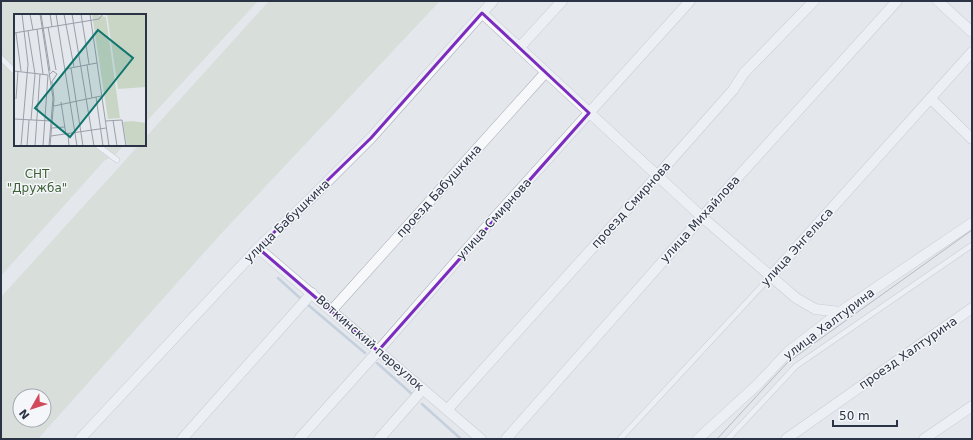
<svg xmlns="http://www.w3.org/2000/svg" width="973" height="440" font-family="'DejaVu Sans',sans-serif">
	<style>
		.green { fill: #c9d6c5; fill-rule: evenodd }
		.lines { fill: none; stroke-linecap: round; stroke-linejoin: round }
		.stream { stroke: #9fb4cc; stroke-width: 2.5 }
		.service-casing { stroke: #a9aeb7; stroke-width: 6 }
		.minor-casing { stroke: #a9aeb7; stroke-width: 11 }
		.service { stroke: #f7f8fa; stroke-width: 5 }
		.minor { stroke: #f7f8fa; stroke-width: 10 }
		.tram { stroke: #7d8696; stroke-width: 1 }
		.marked { fill: none; stroke: #7b2cbf; stroke-width: 3; stroke-linejoin: round }
		.labels { text-anchor: middle; stroke-width: 3; stroke-linejoin: round; paint-order: stroke }
		.park-label { font-size: 12px; fill: #3f6138; stroke: #f4f6f9 }
		.street-label { font-size: 12px; fill: #2b3445; stroke: #f4f6f9 }
		.inset-road { fill: none; stroke: #9a9fa9; stroke-width: 1 }
		.view { fill: #0f766e; fill-opacity: 0.15; stroke: #0f766e; stroke-width: 2 }
		.inset-edge { fill: none; stroke: #2b3445; stroke-width: 2 }
	</style>
	<rect width="100%" height="100%" fill="#e4e7ec"/>
	<path class="green" d="M1,1H258L145,123V15H15V145H124L116,154L104,161L1,276Z
		M269,1H440L219,236L38,439H1V297L139,145H145V138ZM20,396H44V420H20Z"/>
	<g class="lines">
		<path class="stream" d="M278,278L300,298
			M307,304L365,353
			M377,363L413,395
			M422,404L461,439"/>
		<defs>
			<path id="service" d="M1,58L15,72
				M97,145L117,160
				M620,439L771,276
				M728,439L796,366L972,245"/>
			<path id="minor" d="M938,1L972,32
				M482,13L702,217L796,298L815,309L840,312
				M519,48L562,1
				M931,99L972,139
				M258,248L481,439
				M771,276L972,52
				M332,310L546,72
				M447,410L657,176L733,90L744,73L814,1
				M80,439L258,248L310,199L371,138L493,1
				M182,439L312,293
				M299,439L378,351L487,226L690,1
				M379,439L423,389
				M506,439L702,217L897,1
				M698,439L757,385L789,351L840,312L972,223
				M786,439L972,308
				M924,439L972,406"/>
		</defs>
		<use href="#service" class="service-casing"/>
		<use href="#minor" class="minor-casing"/>
		<use href="#service" class="service"/>
		<use href="#minor" class="minor"/>
		<path class="tram" d="M717,439L788,362L972,230"/>
	</g>
	<path d="M0 0H973V440H0ZM482,13L589,113L378,351L258,248L371,138Z" fill="#e4e7ec" fill-opacity=".55" fill-rule="evenodd"/>
	<path class="marked" d="M482,13L589,113L378,351L258,248L371,138Z"/>
	<g class="labels">
		<g class="park-label">
			<text x="37" y="178">СНТ<tspan x="37" dy="14">"Дружба"</tspan></text>
		</g>
		<g class="street-label">
			<text transform="translate(439 191) rotate(-48)" y="4">проезд Бабушкина</text>
			<text transform="translate(631 205) rotate(-48)" y="4">проезд Смирнова</text>
			<text transform="translate(494 219) rotate(-48)" y="4">улица Смирнова</text>
			<text transform="translate(700 219) rotate(-48)" y="4">улица Михайлова</text>
			<text transform="translate(287 221) rotate(-44)" y="4">улица Бабушкина</text>
			<text transform="translate(797 247) rotate(-48)" y="4">улица Энгельса</text>
			<text transform="translate(829 324) rotate(-37)" y="4">улица Халтурина</text>
			<text transform="translate(370 343) rotate(41)" y="4">Воткинский переулок</text>
			<text transform="translate(908 353) rotate(-35)" y="4">проезд Халтурина</text>
		</g>
	</g>
	<g transform="translate(14 14)">
		<rect width="132" height="132" fill="#e4e7ec"/>
		<path d="M78,0L92,3L106,104L94,105ZM93,0H132V73L104,75ZM118,107L132,109V132H113L109,108Z" fill="#c9d6c5"/>
		<path class="inset-road" d="M16,0L19,16M26,0L39,84L35,132M27,0L36,57M36,0L38,13M42,0L63,132M50,0L60,53M58,0L80,132M67,0L75,50M76,0L95,132M34,13L42,56M23,15L29,60M14,17L21,60L17,106M0,19L85,5L89,0M2,19L7,57M73,51L78,84M57,54L69,132M51,55L83,49M0,57L34,61L29,132M35,61L39,57L43,60L37,69M82,83L89,132M2,85L4,57M47,88L52,121M40,92L87,82M0,105L38,107M99,106L103,132M91,107L108,106L112,132M38,114L51,113M54,120L55,132M37,122L92,114M7,132L14,50L8,0M13,132L15,106M21,132L26,60M36,132L40,85L38,68"/>
		<path class="view" d="M84,16L119,44L56,123L21,94Z"/>
		<rect width="132" height="132" class="inset-edge"/>
	</g>
	<rect width="973" height="440" fill="none" stroke="#2b3445" stroke-width="4"/>
	<g transform="translate(32 408) rotate(231)"><circle r="19" fill="#f4f6f9" stroke="#a4a8b1"/>
	<path d="M0-3L7 15L0 10L-7 15Z" fill="#d1495b"/>
	<text y="-6" font-size="11" font-weight="bold" text-anchor="middle" fill="#2b3445">N</text>
	</g>
	<path d="M833 420v6h64v-6" fill="none" stroke="#2b3445" stroke-width="2"/>
	<text x="839" y="420" font-size="12" fill="#2b3445" stroke="#f4f6f9" stroke-width="3" paint-order="stroke">50 m</text>
</svg>
